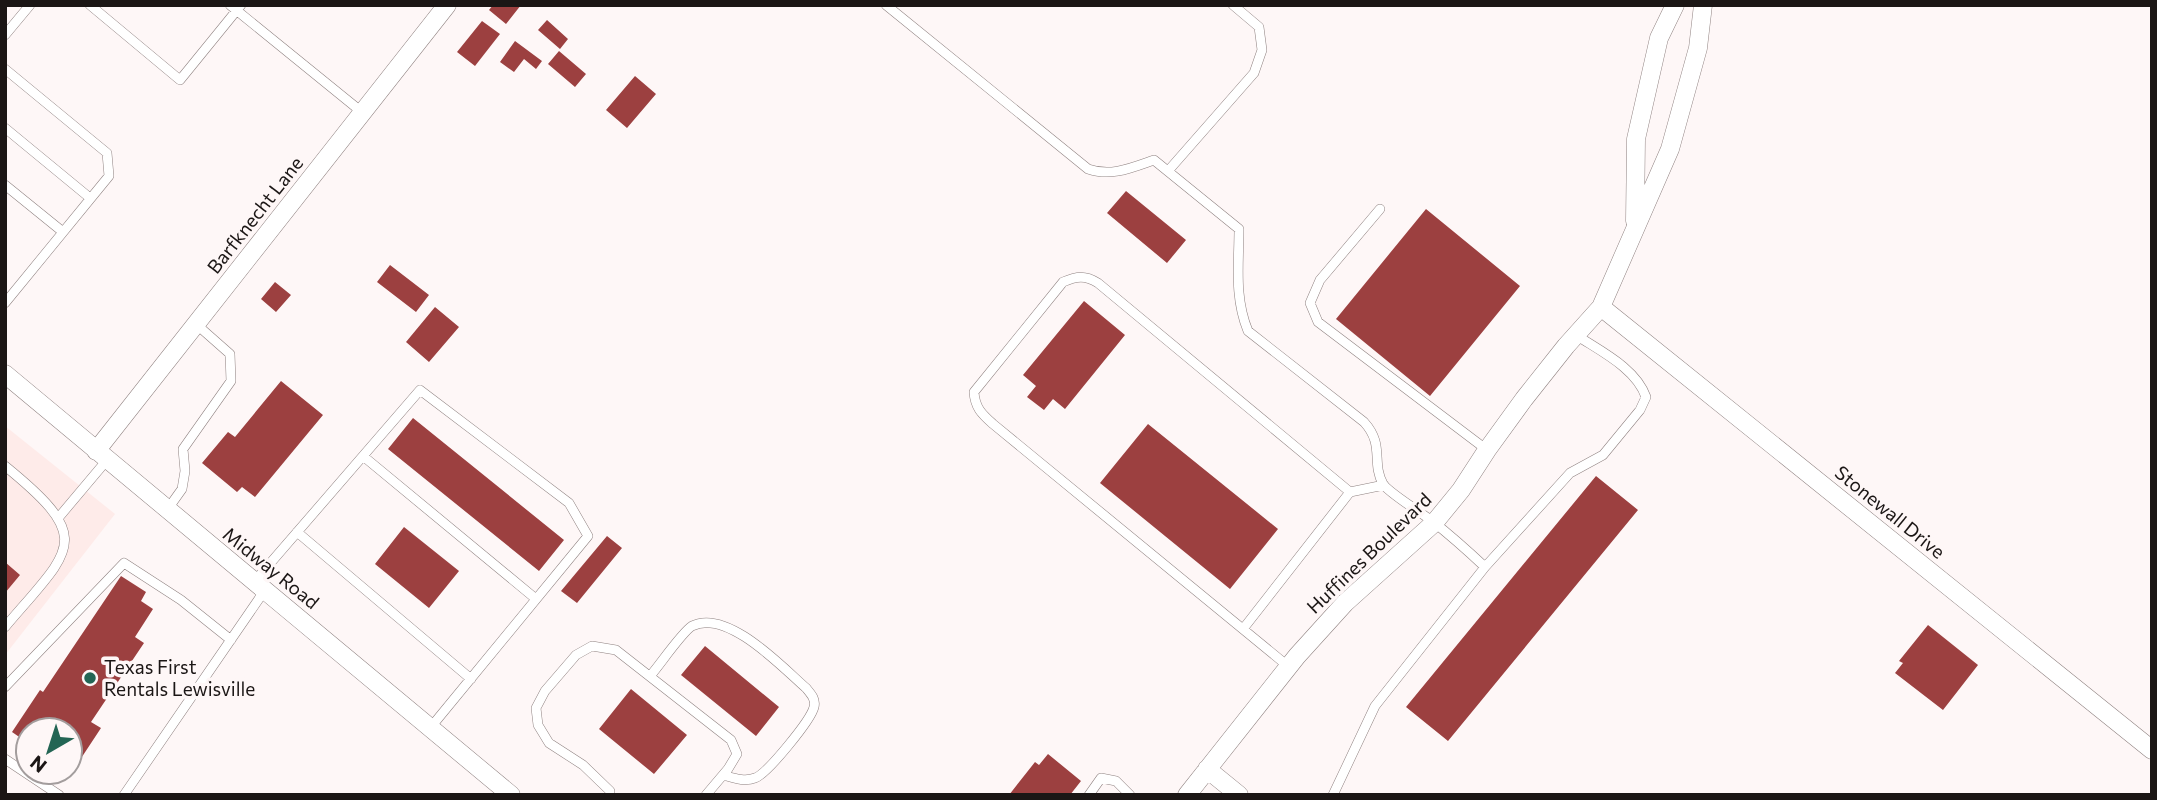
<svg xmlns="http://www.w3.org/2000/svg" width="2157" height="800" font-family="Commissioner,sans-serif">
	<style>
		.built { fill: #feebe9 }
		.building { fill: #9c4040 }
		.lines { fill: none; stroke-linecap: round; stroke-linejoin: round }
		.service-casing { stroke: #8f8281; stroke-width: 10 }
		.minor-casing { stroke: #8f8281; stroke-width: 19 }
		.service { stroke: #fff; stroke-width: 9 }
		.minor { stroke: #fff; stroke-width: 18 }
		.poi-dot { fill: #236554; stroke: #fef7f7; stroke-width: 2.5 }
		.labels { text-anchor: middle; stroke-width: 7; stroke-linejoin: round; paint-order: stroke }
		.street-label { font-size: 19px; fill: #1b1615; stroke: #fef7f7 }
		.poi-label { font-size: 19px; fill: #1b1615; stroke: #fef7f7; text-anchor: start }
	</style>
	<rect width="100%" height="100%" fill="#fef7f7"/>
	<path class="built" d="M5,426L115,514L5,655Z"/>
	<path class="building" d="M493,5H521L506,24L489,10Z
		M547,20L568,39L560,49L538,30Z
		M482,21L500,34L475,66L457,52Z
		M515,41L542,61L536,69L524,59L514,72L500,62Z
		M559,51L586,74L575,87L548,64Z
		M635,76L656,94L627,128L606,110Z
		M1126,191L1186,240L1167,263L1107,213Z
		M1426,209L1520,286L1430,396L1336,319Z
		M390,265L429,295L416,312L377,282Z
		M275,282L291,295L276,312L261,299Z
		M1084,301L1125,335L1065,409L1053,399L1044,410L1027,397L1036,386L1023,375Z
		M435,307L459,327L429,362L406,342Z
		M281,381L323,415L255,497L242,487L237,492L202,463L228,432L235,437Z
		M413,418L564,540L539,571L388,449Z
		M1148,424L1278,529L1230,589L1100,483Z
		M1596,476L1638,510L1448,741L1406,707Z
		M404,527L459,571L429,608L375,564Z
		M607,536L622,548L577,603L561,591Z
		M5,562L20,575L5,593Z
		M121,576L146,592L141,601L153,609L135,637L144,643L91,722L101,728L72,772L70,730H28V743L12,732L40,690L43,692Z
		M1928,625L1978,665L1943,710L1895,673L1903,663L1899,661Z
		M705,646L779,707L756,736L681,675Z
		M631,689L687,735L654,774L599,729Z
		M1048,754L1081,781L1070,795H1009L1035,762L1039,765Z"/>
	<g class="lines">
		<defs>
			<path id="service" d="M90,5L180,80L241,5
				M230,5L363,113
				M886,5L1088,169C1111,177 1131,168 1154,160L1239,229C1239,264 1234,297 1248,331L1364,422C1385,445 1371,462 1383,484C1388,492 1421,513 1431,520C1450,535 1468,551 1485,567
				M5,35L30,5
				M5,69L107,153L109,176L5,303
				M5,128L90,198
				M1168,171L1254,73L1262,50L1259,27L1233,5
				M5,185L63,232
				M1380,209L1320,280L1310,303L1318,322L1487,450
				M363,456L536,599
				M5,466C96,540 72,548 5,627
				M167,510L182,489L185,471L183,449L231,381L230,354L196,324
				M59,517L107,460
				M297,532L471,679
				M254,582L420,390L569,503L588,536L431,727
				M1243,629L1350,492
				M1289,667L993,424C982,414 975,408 974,392L1063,282C1077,276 1085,275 1098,283L1350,492L1384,485
				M650,676C659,666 682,632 692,626C727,608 782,667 806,688C811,694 816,699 814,707C811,720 767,774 755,778C744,782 734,778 723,775
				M5,687L124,563L181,600L231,640
				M5,759L59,795
				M610,791L583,765L549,743L538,725L536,708L545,691L576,655L592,646L616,650L731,740L737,754L728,769L706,795
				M124,795L265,590
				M1089,795L1101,778L1116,781L1130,795
				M1333,795L1375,706L1485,567L1570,473L1603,455L1640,410L1646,397C1636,368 1600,351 1576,335"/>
			<path id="minor" d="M1635,221L1636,139L1659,38L1675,5
				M1601,307L2152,750
				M5,374L511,795
				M96,451L447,5
				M1207,769L1239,795
				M1187,795L1297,656L1345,603L1434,523L1461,490L1487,450L1524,399L1566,346L1601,307L1670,149L1698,48L1703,5"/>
		</defs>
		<use href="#service" class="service-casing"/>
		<use href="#minor" class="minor-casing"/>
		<use href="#service" class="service"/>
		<use href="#minor" class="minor"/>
	</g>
	<circle class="poi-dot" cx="90" cy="678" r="7"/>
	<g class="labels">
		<g class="street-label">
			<text transform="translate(255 215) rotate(-52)" y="7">Barfknecht Lane</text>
			<text transform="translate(1890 512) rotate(39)" y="7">Stonewall Drive</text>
			<text transform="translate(1369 553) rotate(-44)" y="7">Huffines Boulevard</text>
			<text transform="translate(271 568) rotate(39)" y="7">Midway Road</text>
		</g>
		<g class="poi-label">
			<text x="104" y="674">Texas First<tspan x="104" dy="22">Rentals Lewisville</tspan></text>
		</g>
	</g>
	<rect width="2157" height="800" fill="none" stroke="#1b1615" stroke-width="14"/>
	<g transform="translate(49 751) rotate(219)"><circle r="33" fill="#fef7f7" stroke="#a39d9d" stroke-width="2"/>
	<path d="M0-5L12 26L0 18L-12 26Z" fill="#236554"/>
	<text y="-10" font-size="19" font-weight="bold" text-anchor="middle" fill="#1b1615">N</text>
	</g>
</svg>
